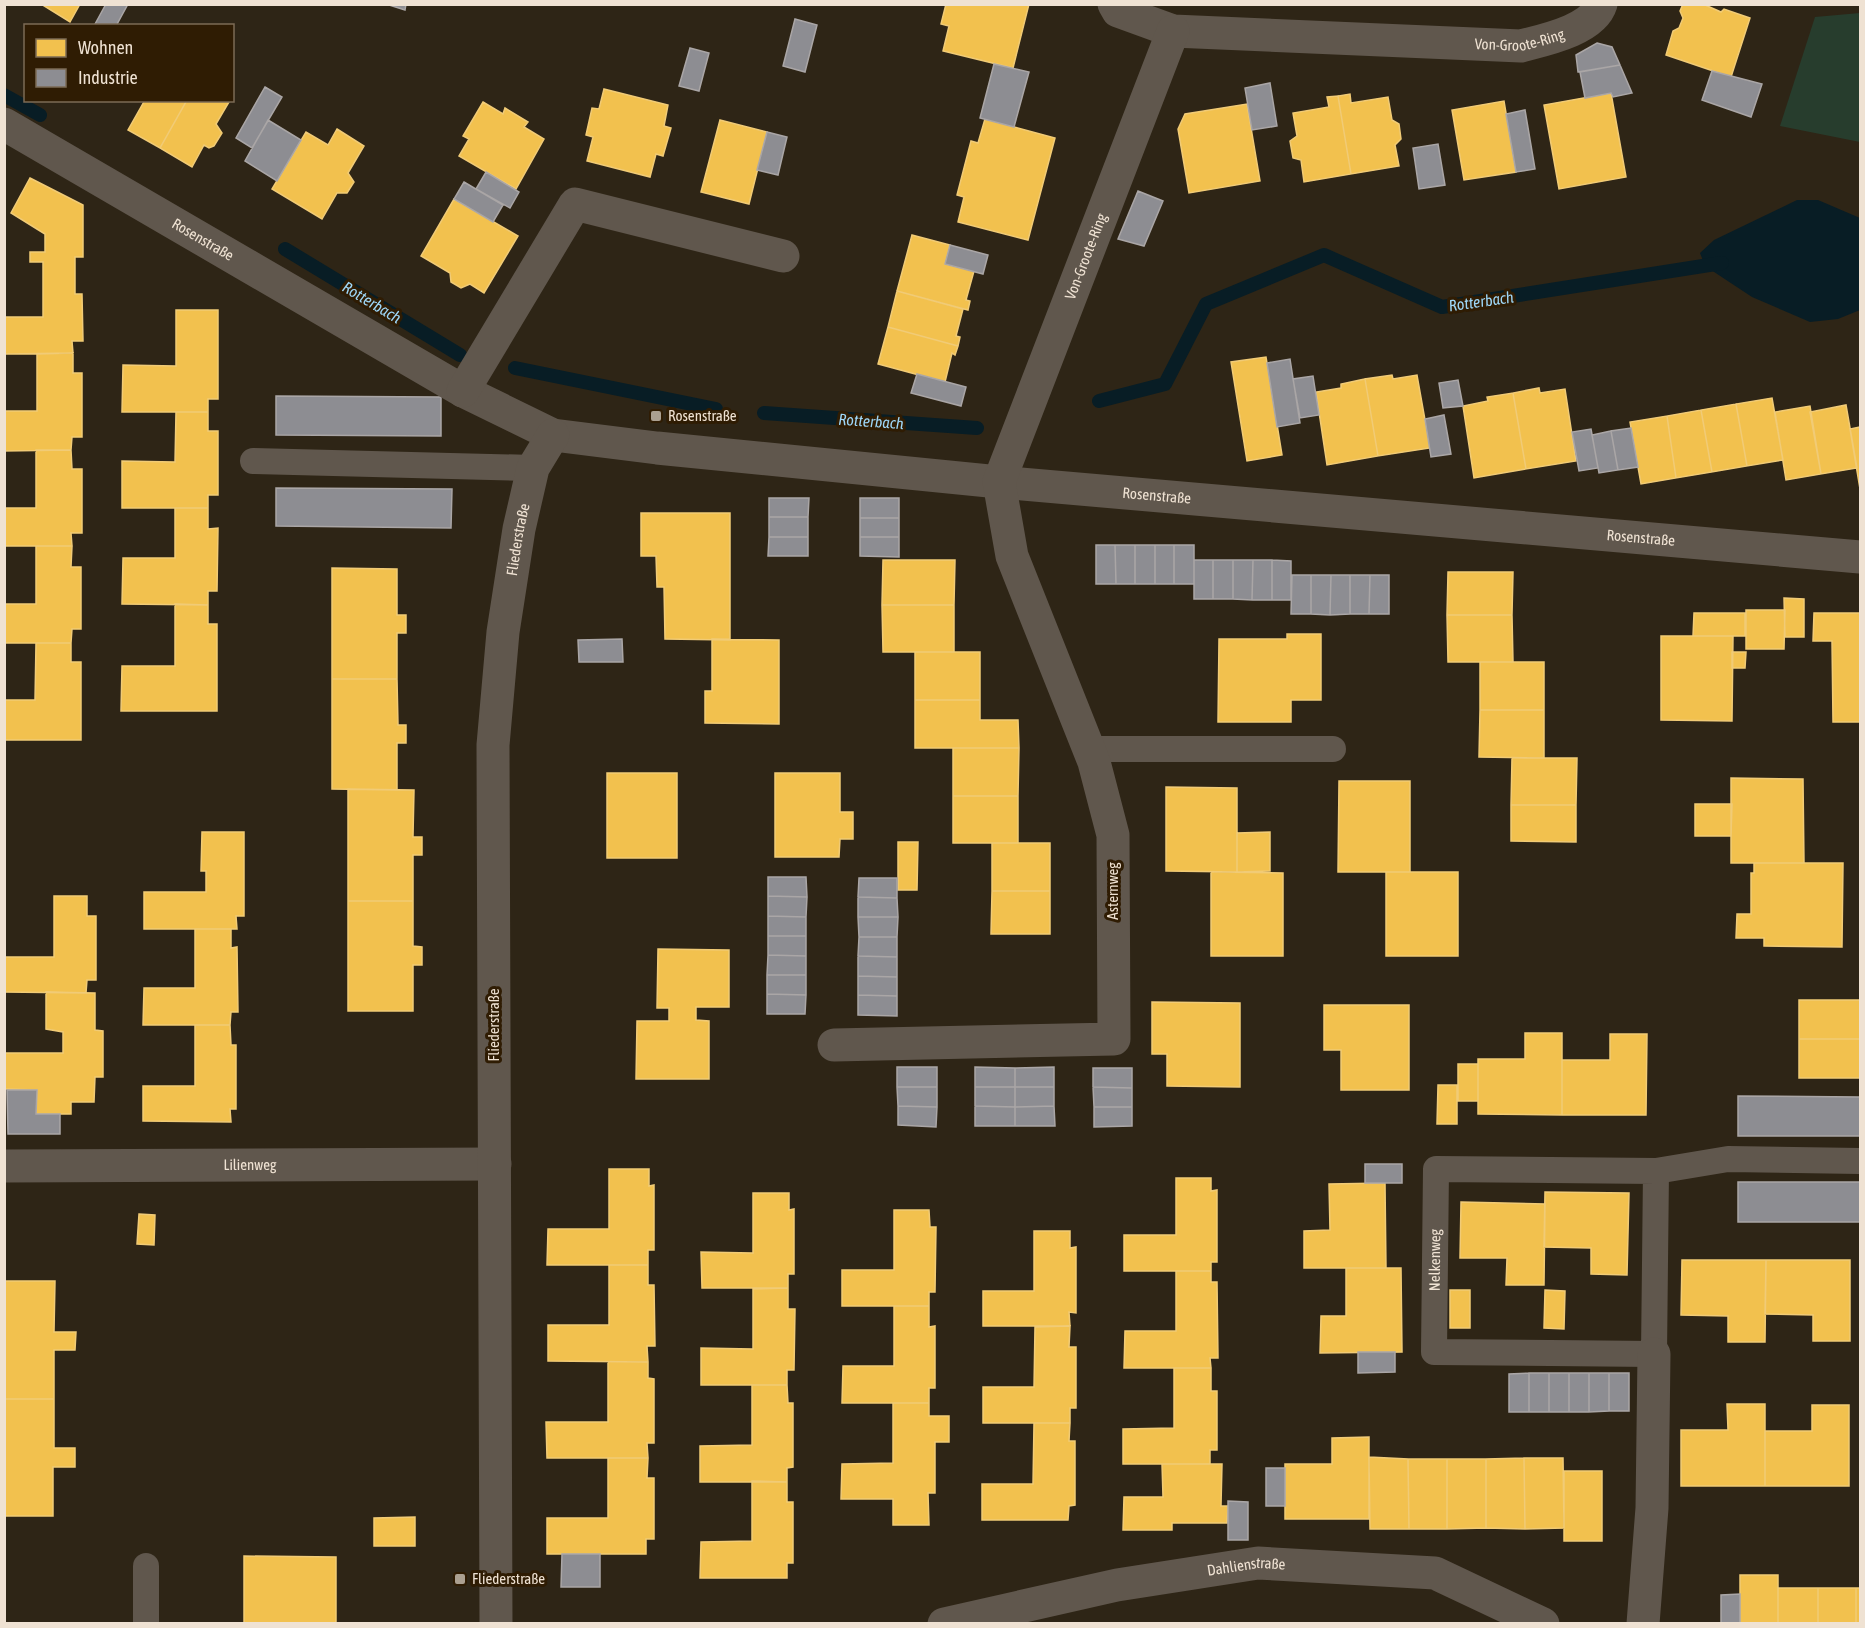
<svg xmlns="http://www.w3.org/2000/svg" width="1865" height="1628" font-family="'Asap Condensed',sans-serif">
	<style>
		.green { fill: #273d2d }
		.water { fill: #081d25 }
		.homes { fill: #f2c14e; stroke: #f1cb76; stroke-width: 1.5 }
		.industry { fill: #8d8d92; stroke: #aaa6a6; stroke-width: 1.5 }
		.lines { fill: none; stroke-linecap: round; stroke-linejoin: round }
		.stream { stroke: #081d25; stroke-width: 14 }
		.lane { stroke: #60574d; stroke-width: 26 }
		.street { stroke: #60574d; stroke-width: 33 }
		.poi-dot { fill: #aba091; stroke: #2f1c03; stroke-width: 2 }
		.labels { text-anchor: middle; stroke-width: 6; stroke-linejoin: round; paint-order: stroke }
		.street-label { font-size: 15px; fill: #efe2d3; stroke: #2f1c03 }
		.poi-label { font-size: 15px; fill: #efe2d3; stroke: #2f1c03; text-anchor: start }
		.water-label { font-size: 16px; font-style: italic; fill: #9ed7f8; stroke: #2f1c03 }
	</style>
	<rect width="100%" height="100%" fill="#2e2516"/>
	<path class="green" d="M1860,13V142L1780,126L1815,17Z"/>
	<path class="water" d="M1797,200H1818L1860,218V310L1838,319L1810,322L1752,297L1705,266L1700,253L1714,240Z"/>
	<path class="homes" d="M41,4H80L70,22Z
		M946,4H1029L1013,68L943,51L949,26L941,24Z
		M1683,4H1703L1721,12L1724,9L1750,18L1731,77L1666,55L1673,31L1679,28L1683,18L1680,11Z
		M604,89L668,105L664,126L671,128L663,156L656,154L650,177L587,161L593,137L586,135L592,108L599,109Z
		M1611,93L1626,177L1559,189L1544,105Z
		M1350,94L1351,103L1388,97L1392,120L1399,124L1401,139L1395,145L1399,166L1351,174L1338,96Z
		M1338,96L1351,174L1304,182L1301,160L1293,158L1290,141L1297,136L1293,113L1329,107L1327,97Z
		M145,100H187L160,148L128,130Z
		M187,100L229,102L216,124L222,133L214,146L209,148L204,145L192,167L160,148Z
		M1504,101L1516,172L1464,180L1452,110Z
		M483,102L503,114L505,108L528,122L524,127L544,139L516,189L459,156L469,139L463,136Z
		M1247,104L1260,181L1189,193L1178,129L1185,114Z
		M985,119L1055,138L1028,240L958,222L964,197L957,195L971,141L978,143Z
		M720,120L767,132L749,204L701,192Z
		M337,129L364,146L348,173L354,182L347,193H337L322,219L272,189L306,132L328,145Z
		M30,178L83,205V257H75V294H82L83,341H72L73,353L4,354V317H43V262H30V252H45V234L11,213Z
		M454,199L518,236L484,293L470,284L461,288L451,282L450,273L421,256Z
		M912,235L950,245L945,264L974,271L966,300L970,301L968,310L897,291Z
		M897,291L963,309L956,336L960,337L958,346L888,327Z
		M176,310H218V399H208V412H122L123,365L176,366Z
		M888,327L958,346L955,355L952,353L945,382L878,364Z
		M73,353V373H82V437H72L71,450L4,451V411H37V354Z
		M1266,357L1282,455L1247,461L1231,362Z
		M1392,375L1393,379L1417,375L1430,448L1378,456L1365,379Z
		M1365,379L1378,456L1327,465L1316,392L1341,388V384Z
		M1539,388L1540,393L1565,389L1576,461L1526,469L1513,393Z
		M1513,393L1526,469L1474,478L1463,406L1488,401L1487,397Z
		M1772,398L1783,460L1747,466L1736,404Z
		M1736,404L1747,466L1712,472L1701,410Z
		M1846,405L1857,468L1821,474L1810,412Z
		M1810,406L1821,474L1786,480L1775,412Z
		M1701,410L1712,472L1676,478L1667,416Z
		M176,412H208V431H218V495H208V508H122V461L175,462Z
		M1667,416L1676,478L1641,484L1630,422Z
		M1860,427V489L1850,429Z
		M36,450H71L72,469H82V533H71L72,546H4V508H36Z
		M175,508H208V529L218,528L217,591H208V605L122,604L123,558H175Z
		M641,513H730V640L665,639L664,587H657L656,556H641Z
		M36,546H72L71,567H81V629H72L71,643H4V604H36Z
		M883,560H955L954,605H882Z
		M332,568L397,569V615H406V633H397V679H332Z
		M1448,572H1513L1512,615H1447Z
		M1784,598L1804,599V637H1785Z
		M175,604L208,605V624H217V711H121L122,666H175Z
		M882,605H954V652H883Z
		M1746,610H1785L1784,649H1746Z
		M1694,613H1745V636H1693Z
		M1814,613H1860V722H1833L1832,641H1813Z
		M1447,615H1512L1513,662H1448Z
		M1287,634H1321V700H1291V722H1218L1219,639H1287Z
		M1661,636H1733L1732,721L1661,720Z
		M712,639L779,640V724L705,723V691H712Z
		M36,643H71V662H81V740H4V700H35Z
		M915,652H980V700H915Z
		M1732,652H1746L1745,668H1732Z
		M1480,662H1544V710H1480Z
		M332,679H397L398,725H406V743H397V790L332,789Z
		M915,700H980V720H1018L1019,748H915Z
		M1480,710H1544V758L1479,757Z
		M953,748H1019L1018,796H953Z
		M1512,758H1577L1576,805H1511Z
		M607,773H677V858H607Z
		M775,773H840V812H853V839H840L839,857H775Z
		M1731,778L1803,779L1804,863H1731Z
		M1339,781H1410V872H1338Z
		M1166,787L1237,788V872L1166,871Z
		M348,789L414,790L413,837H422V855H413V901H348Z
		M953,796H1018V843H953Z
		M1695,804H1732L1731,836H1695Z
		M1511,805H1576V842L1511,841Z
		M202,832H244V916H236L237,929H144V892H206V871H201Z
		M1270,832V871L1237,872V833Z
		M898,842H918L917,890H898Z
		M992,843H1050V891H992Z
		M1754,863H1843L1842,947L1764,946V938H1736L1737,914H1751V873H1754Z
		M1211,872L1283,873V956H1211Z
		M1386,872H1458V956H1386Z
		M992,891H1050V934H991Z
		M54,896H87V916H96V980H87L86,993L4,992V957H54Z
		M348,901H413V946L422,947V965H413V1011H348Z
		M195,929H231V948L237,947L238,1012H231L230,1025H143L144,988H195Z
		M658,949L729,950V1007H696V1020L709,1021V1079H636L637,1021H669V1008H657Z
		M46,992L95,993V1030L103,1031V1077H95L94,1102H71V1114H36L37,1090L4,1089V1053H63V1032L46,1029Z
		M1799,1000H1860V1039H1799Z
		M1152,1002L1240,1003V1087L1167,1086V1054H1152Z
		M1324,1005H1409V1090H1341V1050H1324Z
		M195,1025H230L231,1045H236V1109H230L231,1122L143,1121V1086H195Z
		M1525,1033H1562V1115L1478,1114V1059H1525Z
		M1610,1034H1647L1646,1115H1562V1060H1610Z
		M1799,1039H1860V1078H1799Z
		M1458,1064H1478V1101H1458Z
		M1438,1085H1457V1124H1437Z
		M609,1169H649V1186L654,1185V1250H648V1265H547L548,1229H609Z
		M1176,1178H1211V1191L1217,1190V1262H1211V1271H1124V1235H1176Z
		M1385,1183L1386,1268H1304V1231L1330,1230L1329,1184Z
		M1545,1192L1629,1193L1627,1275L1591,1274V1248L1544,1247Z
		M753,1193H789V1210L794,1209V1274H788V1288H702L701,1252L753,1253Z
		M1461,1202L1545,1204L1544,1285H1506L1507,1258H1460Z
		M894,1210H929L930,1227H936L935,1292H929V1306H842V1270H894Z
		M139,1214L155,1215L154,1245L137,1244Z
		M1034,1231H1070V1248L1076,1247V1313L1069,1312L1070,1326H983V1291H1034Z
		M1682,1260H1766L1765,1342H1728V1316L1681,1315Z
		M1766,1260H1850V1341H1813V1315L1765,1314Z
		M609,1265H648V1285H654L655,1346H647L648,1362L548,1361V1325H609Z
		M1346,1268H1401L1402,1352L1320,1353L1321,1316H1346Z
		M1176,1271H1211V1282H1217L1218,1358H1210L1211,1368H1124L1125,1331H1176Z
		M4,1281H55L54,1332H76L75,1350H54V1399H4Z
		M788,1288V1309H795L794,1370H787V1385H701V1348L753,1349V1289Z
		M1450,1290H1470V1328H1450Z
		M1545,1290L1565,1291L1564,1329L1544,1328Z
		M894,1306H929V1327L935,1326V1388H929V1403H842L843,1366H894Z
		M1070,1326L1069,1347H1076V1408H1070V1423H983V1387H1034L1035,1327Z
		M608,1362H648V1378L654,1379V1443H647L648,1458H547L546,1422H608Z
		M1174,1368H1211V1391H1217V1450H1210V1464H1123V1429L1174,1428Z
		M752,1385H787L788,1403H793V1467L787,1468V1482H700V1446L752,1445Z
		M4,1399H54V1448H75V1467H53V1516H4Z
		M893,1403H929V1416H949V1442H935V1493H928L929,1525H893V1499H841L842,1464L893,1463Z
		M1727,1404H1765V1486H1681V1430H1728Z
		M1812,1405H1849V1486H1765V1431H1812Z
		M1034,1423H1070L1069,1441H1075V1505L1069,1506L1068,1520H982V1484H1033Z
		M1369,1437V1519H1285V1464H1332V1438Z
		M1369,1457L1408,1459L1409,1529H1370Z
		M608,1458H648L647,1478H654V1539H646V1554H547V1518H608Z
		M1524,1458L1525,1529L1486,1528V1459Z
		M1524,1458H1563L1564,1528L1525,1529Z
		M1408,1459H1447V1529H1409Z
		M1447,1459H1486V1528L1447,1529Z
		M1162,1464H1222L1221,1506H1228L1227,1523H1172V1530H1123L1124,1497H1163Z
		M1564,1471H1602V1541H1564Z
		M752,1481L787,1482V1502H793V1563H787V1578H700L701,1542L752,1541Z
		M415,1517V1546H374V1518Z
		M244,1556L336,1557V1624H244Z
		M1740,1575H1778V1624H1740Z
		M1778,1588H1818V1624H1778Z
		M1818,1588H1856V1624H1818Z
		M1856,1588H1860V1624H1856Z"/>
	<path class="industry" d="M106,4H128L116,26H94Z
		M386,4H406L405,10Z
		M795,19L817,25L805,72L783,66Z
		M1597,43L1612,47L1620,65L1578,72L1576,55Z
		M690,48L709,53L699,91L679,86Z
		M994,64L1029,72L1014,127L980,118Z
		M1620,65L1632,93L1613,97L1611,93L1585,98L1580,72Z
		M1712,71L1762,84L1751,117L1702,100Z
		M1270,83L1277,126L1252,130L1245,88Z
		M265,87L282,97L252,148L236,138Z
		M1525,110L1535,169L1516,172L1506,114Z
		M268,120L301,140L277,181L245,161Z
		M767,132L787,137L778,175L757,170Z
		M1438,144L1445,185L1419,189L1413,148Z
		M486,172L519,192L510,208L476,189Z
		M464,182L503,205L493,222L454,199Z
		M1138,191L1163,201L1144,246L1118,239Z
		M950,245L988,255L983,274L945,264Z
		M1290,359L1300,423L1277,427L1267,363Z
		M917,374L966,387L961,406L911,393Z
		M1313,376L1319,415L1300,418L1293,379Z
		M1458,380L1463,406L1443,408L1439,383Z
		M276,396L441,397V436L276,435Z
		M1444,415L1451,454L1431,457L1425,419Z
		M1631,428L1638,467L1618,470L1611,431Z
		M1591,429L1598,468L1579,471L1572,432Z
		M1611,431L1618,470L1599,473L1592,435Z
		M276,488L452,489L451,528L276,526Z
		M769,498H809L808,517H769Z
		M860,498H899V518H860Z
		M769,517H808V537H769Z
		M860,518H899V537H860Z
		M769,537H808V556H768Z
		M860,537H899V557L860,556Z
		M1096,545H1115L1116,584H1096Z
		M1115,545H1135V584H1116Z
		M1135,545H1155V584H1135Z
		M1155,545H1174V584H1155Z
		M1174,545H1194V584H1174Z
		M1194,560H1213V599H1194Z
		M1213,560H1233V599H1213Z
		M1233,560H1253L1252,600L1233,599Z
		M1253,560H1272V600H1252Z
		M1272,560L1291,561V600H1272Z
		M1292,575H1311V614H1291Z
		M1311,575H1331L1330,615L1311,614Z
		M1331,575H1350V614L1330,615Z
		M1350,575H1370L1369,614H1350Z
		M1370,575H1389V614H1369Z
		M622,639L623,662H579L578,640Z
		M768,877H806L807,897L768,896Z
		M859,878H897V898L858,897Z
		M768,896L807,897L806,917L768,916Z
		M858,897L897,898L898,917H858Z
		M768,916L806,917V936H768Z
		M858,917H898L897,937H859Z
		M768,936H806V956L768,955Z
		M859,937H897V957L858,956Z
		M768,955L806,956V975H767Z
		M858,956L897,957V977L858,976Z
		M767,975H806V995L767,994Z
		M858,976L897,977V996L858,995Z
		M767,994L806,995L805,1014H767Z
		M858,995L897,996V1016L858,1015Z
		M897,1067H937V1087H897Z
		M975,1067L1015,1068V1087H975Z
		M1054,1067V1087H1015V1068Z
		M1093,1068H1132V1088L1093,1087Z
		M897,1087H937V1107L898,1106Z
		M975,1087H1015V1107L975,1106Z
		M1015,1087H1054V1106L1015,1107Z
		M1093,1087L1132,1088V1107H1094Z
		M7,1090H37L36,1114H60V1134H8Z
		M1738,1096L1860,1097V1136H1738Z
		M898,1106L937,1107L936,1127L898,1125Z
		M975,1106L1015,1107V1126H975Z
		M1054,1106L1055,1126H1015V1107Z
		M1094,1107H1132V1126L1094,1127Z
		M1365,1164H1402V1183H1365Z
		M1738,1182H1860V1222H1738Z
		M1358,1352H1395V1372L1358,1373Z
		M1529,1373H1549V1412H1529Z
		M1529,1373V1412H1509V1374Z
		M1549,1373H1569V1412H1549Z
		M1569,1373H1589V1412H1569Z
		M1589,1373H1609V1411L1589,1412Z
		M1609,1373H1629V1411H1609Z
		M1266,1468H1285V1506H1266Z
		M1228,1501L1248,1502V1540H1228Z
		M562,1554H600V1587H561Z
		M1740,1594V1624H1721V1595Z"/>
	<g class="lines">
		<path class="stream" d="M4,95L40,115
			M285,249L460,355
			M515,368L716,409
			M1099,401L1165,384L1206,304L1324,255L1442,307L1722,263
			M764,413L977,428"/>
		<g class="lane">
			<path d="M253,461L533,468"/>
			<path d="M1089,749H1333"/>
			<path id="s1" d="M1656,1171L1654,1354L1434,1352L1436,1169L1656,1171L1728,1159L1860,1161"/>
			<path d="M146,1624V1566"/>
		</g>
		<g class="street">
			<path id="s2" d="M1114,4L1118,11L1173,31L1521,46C1544,40 1593,30 1601,4"/>
			<path id="s3" d="M4,124L463,391L553,435L657,448L999,482L1860,557"/>
			<path d="M463,391L575,204L783,256"/>
			<path id="s4" d="M834,1045L1114,1039L1113,835L1094,762L1012,556L999,482L1173,31"/>
			<path id="s5" d="M4,1166L495,1164"/>
			<path id="s6" d="M496,1624L493,745L503,632L519,529L533,468L553,435"/>
			<path id="s7" d="M944,1624L1117,1585L1258,1563L1435,1573L1543,1624"/>
			<path d="M1643,1624L1652,1508L1654,1354"/>
		</g>
	</g>
	<g class="poi-dot">
		<rect x="650" y="410" width="12" height="12" rx="3"/>
		<rect x="454" y="1573" width="12" height="12" rx="3"/>
	</g>
	<g class="labels">
		<g class="street-label">
			<text dy="5" stroke="none"><textPath href="#s2" startOffset="414">Von-Groote-Ring</textPath></text>
			<text dy="5" stroke="none"><textPath href="#s3" startOffset="230">Rosenstraße</textPath></text>
			<text dy="5" stroke="none"><textPath href="#s4" startOffset="1098">Von-Groote-Ring</textPath></text>
			<text dy="5" stroke="none"><textPath href="#s3" startOffset="1238">Rosenstraße</textPath></text>
			<text dy="5" stroke="none"><textPath href="#s3" startOffset="1724">Rosenstraße</textPath></text>
			<text dy="5" stroke="none"><textPath href="#s6" startOffset="1086">Fliederstraße</textPath></text>
			<text transform="translate(1113 891) rotate(-90)" y="5">Asternweg</text>
			<text transform="translate(494 1025) rotate(-90)" y="5">Fliederstraße</text>
			<text dy="5" stroke="none"><textPath href="#s5" startOffset="246">Lilienweg</textPath></text>
			<text dy="5" stroke="none"><textPath href="#s1" startOffset="495">Nelkenweg</textPath></text>
			<text dy="5" stroke="none"><textPath href="#s7" startOffset="308">Dahlienstraße</textPath></text>
		</g>
		<g class="poi-label">
			<text x="668" y="421">Rosenstraße</text>
			<text x="472" y="1584">Fliederstraße</text>
		</g>
		<g class="water-label">
			<text transform="translate(1481 301) rotate(-8)" y="6">Rotterbach</text>
			<text transform="translate(372 302) rotate(31)" y="6">Rotterbach</text>
			<text transform="translate(871 421) rotate(4)" y="6">Rotterbach</text>
		</g>
	</g>
	<rect width="1865" height="1628" fill="none" stroke="#efe2d3" stroke-width="12"/>
	<rect x="24" y="24" width="210" height="78" fill="#2f1c03" stroke="#7c6b56" stroke-width="1.5"/>
	<rect x="36" y="39" width="30" height="18" fill="#f2c14e" stroke="#7c6b56" stroke-width="1.5"/>
	<text x="78" y="54" font-size="18" fill="#efe2d3">Wohnen</text>
	<rect x="36" y="69" width="30" height="18" fill="#8d8d92" stroke="#7c6b56" stroke-width="1.5"/>
	<text x="78" y="84" font-size="18" fill="#efe2d3">Industrie</text>
</svg>
